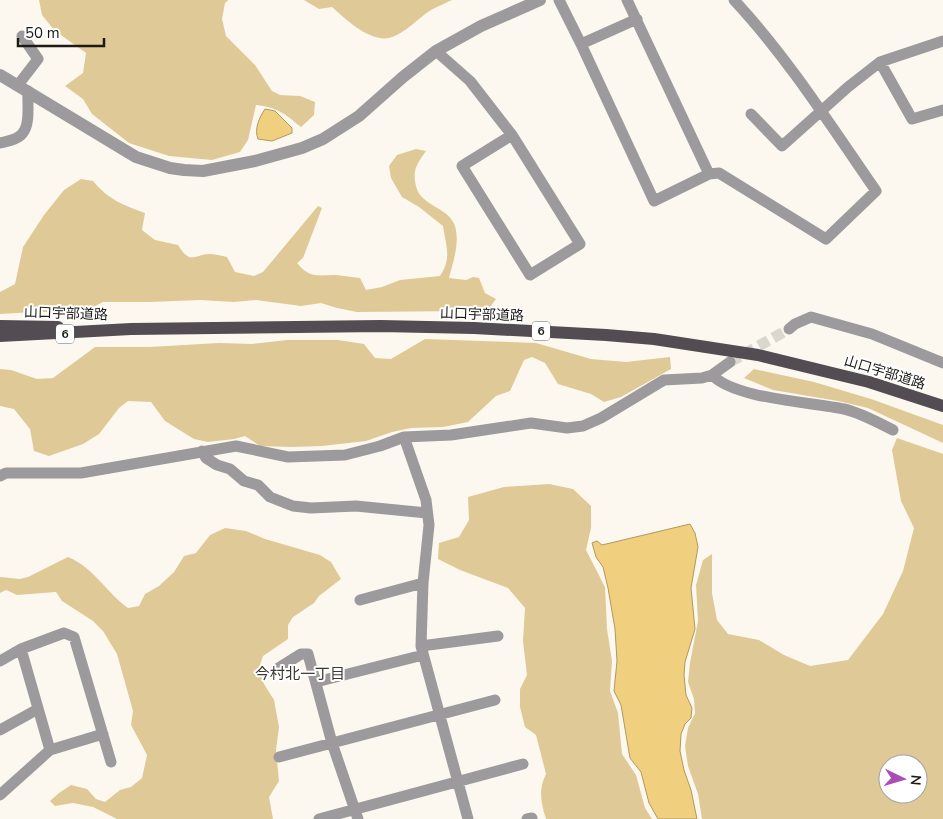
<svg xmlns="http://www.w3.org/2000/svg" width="943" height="819" font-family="'Nunito Sans','Noto Sans JP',sans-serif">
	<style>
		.green { fill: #dfca97; fill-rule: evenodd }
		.water { fill: #f0d07e; stroke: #b0995f }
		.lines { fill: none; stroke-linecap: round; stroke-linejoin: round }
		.minor-tunnel { stroke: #dad7ce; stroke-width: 11; stroke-dasharray: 11 5.5; stroke-linecap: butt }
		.minor { stroke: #9d9a9d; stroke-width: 11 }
		.tertiary { stroke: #9d9a9d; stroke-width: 12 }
		.primary { stroke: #534d53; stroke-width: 12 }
		.labels { text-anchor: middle; stroke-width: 4; stroke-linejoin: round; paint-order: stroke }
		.shield { fill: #fff; stroke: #5f5f5c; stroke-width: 1 }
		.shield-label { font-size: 12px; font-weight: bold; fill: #1b1a16 }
		.street-label { font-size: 14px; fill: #1b1a16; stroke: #fff }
		.neighbourhood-label { font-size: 15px; fill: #3c3931; stroke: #fff }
	</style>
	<rect width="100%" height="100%" fill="#fcf8ef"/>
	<path class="green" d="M39,0H228L225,3L222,19L226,36L255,65L272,91L280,95L300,96L315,102L314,115L301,127C285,114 277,107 256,105L248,140L240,152L212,160L169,156L129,143L92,114L83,99L65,86L83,73L86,53L54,30L42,15Z
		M304,0H452C446,3 438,6 431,10C418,18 405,34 389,38C370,42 345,19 332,7L319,9Z
		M416,149L426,151C417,164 412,170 416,186C420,206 449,207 455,226C460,243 453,262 449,278L466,280L473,277L479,278L485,293L496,299L490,307L469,311L357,312L337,308L321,303L301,306L256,300L234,302L200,300L150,302H103L84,312H35L0,314V292L15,284L23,247L44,215L64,190L81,179L93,181C109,200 123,205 145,213L142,230L155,240L178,245C191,265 192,255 210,254C216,254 222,256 227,257L235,272L254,276L263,272L318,206L322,208L303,258L297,263C310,279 318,275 336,275C344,276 352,277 360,278L366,290L382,287L400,280L440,276C452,258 446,246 443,226L419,207L402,197L391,178L389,166L397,155Z
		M425,339L536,343L591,359L626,362L670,357L671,369L621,397L604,402L591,394L558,384L545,363L532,357L524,360L510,391L496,396L468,422L443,427L411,428L392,432L366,441L322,446L292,447L260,446L245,436L234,439L208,442L194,439L165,421L151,402L128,401L119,408L99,434L83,444L49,456L34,451L30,429L14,409L0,406V369L11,370L37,379L53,378L95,347H149L219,343L252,344L287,340H338L364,344L375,358L391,359Z
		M754,369L814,382L871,399L943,425V443L868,408L838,401L773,390L744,378Z
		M897,438L943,454V819H702L698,794L688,766L685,746L688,728L695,713L694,699L688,682L690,663L698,621L696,585L703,560L712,554V593L717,620L728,634L759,640L784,655L810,666L848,660L883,614L903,571L914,528L901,501L892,450ZM888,764H918V794H888Z
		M549,484L573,489L591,506V528L586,550L605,587L607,629L612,661L610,691L618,713L622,754L636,775L645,808L652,819H546C541,803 538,790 546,774L536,735L525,727L520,707V689L527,675L523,641L525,608L508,588L460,570L438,559L439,543L459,537L469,520L468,497L504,487Z
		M225,528L246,531L265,539L320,555L331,562L341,579L319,596L314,603L293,617L288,625V639L263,656L259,668L264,684L274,700L279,727L276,750L279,781L269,797L273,819H117L93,807L73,803L55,806L50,801L59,793L71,785L87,789L96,799L105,802L120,790L131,787L142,778L147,755L131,725L133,711L117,654L103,631L93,621L62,601L56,592L17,595L6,590L0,593V577L20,579L28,577L68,557C93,567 106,592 128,608L139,606L145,594L159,586L174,572L184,556L196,553L210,535Z"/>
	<path class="water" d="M265,109L275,111L292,128V133L272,141L258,139C254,129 259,118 265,109Z
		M690,524L695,533L698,547L691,588L695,629L685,662L684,675L686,695L692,708L691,718L685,724L681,734L680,751L684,770L691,790L697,819H658L649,803L641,772L630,758L621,705L614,691L617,661L615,629L608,588L603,567L596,557L592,543L597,541L602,545Z"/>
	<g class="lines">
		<path class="minor-tunnel" d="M730,362L789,329"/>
		<path class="minor" d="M559,0L581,44L654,201L709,174L719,173L826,239L876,191C831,126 788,58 734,0
			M627,0L709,174
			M581,44L637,19
			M436,51L470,81L512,135
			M880,62L912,119L943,110
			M18,85L38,59L22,36
			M751,114L782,146L848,87L880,62L943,41
			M512,135L580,244L530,275L462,166Z
			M0,143C7,141 17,140 22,134C31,124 27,103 28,91
			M789,329L795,324L811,317L872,334L943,363
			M712,375C735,399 811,402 844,409C861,413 877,422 893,430
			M404,437L426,500L429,525L423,583L421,646L468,819
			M202,451L206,458L217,465L230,469L244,481L258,485L270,497L293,506L311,508L356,506L427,513
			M0,476L6,473H81L236,446L288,457L345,455L380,446L404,437L451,435L531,423L567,428L583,426L601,418L664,380L702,378L712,375L730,362
			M360,600L423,583
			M421,646L498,636
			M21,649L50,750
			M0,661L21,649L64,633L74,637L111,762
			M277,669L301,654H308L332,743L358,819
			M316,682L423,655
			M0,730L38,709
			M279,757L495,700
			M0,795L50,750L103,734
			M319,819L523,764
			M527,819L532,818"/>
		<path class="tertiary" d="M0,75L136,157L170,168L184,170L203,171L255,161L302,148L323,139L359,116L403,77L436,51L481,26L540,0"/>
		<path class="primary" d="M0,326L58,327
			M0,336L131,329L381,326L474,328L606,335L654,339L758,355L869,382L943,406"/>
	</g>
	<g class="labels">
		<g class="shield">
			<rect x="532" y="321.5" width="18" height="19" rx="4"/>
			<rect x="56" y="324.5" width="18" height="19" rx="4"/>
		</g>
		<g class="shield-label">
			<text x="541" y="335">6</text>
			<text x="65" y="338">6</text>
		</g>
		<g class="street-label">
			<text transform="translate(66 313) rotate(2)" y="5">山口宇部道路</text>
			<text transform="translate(482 314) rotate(2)" y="5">山口宇部道路</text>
			<text transform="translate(885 372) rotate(17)" y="5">山口宇部道路</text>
		</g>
		<g class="neighbourhood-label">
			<text x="300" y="679">今村北一丁目</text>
		</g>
	</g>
	<g transform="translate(903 779) rotate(95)"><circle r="24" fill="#ffffff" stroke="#a4a3a2"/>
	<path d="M0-4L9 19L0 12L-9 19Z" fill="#ab4db6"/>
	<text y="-8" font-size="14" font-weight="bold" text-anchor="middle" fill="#1b1a16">N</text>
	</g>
	<path d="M18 38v8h86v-8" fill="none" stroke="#1b1a16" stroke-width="2.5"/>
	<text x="25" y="38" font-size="15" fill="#1b1a16" stroke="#ffffff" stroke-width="4" paint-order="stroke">50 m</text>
</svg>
